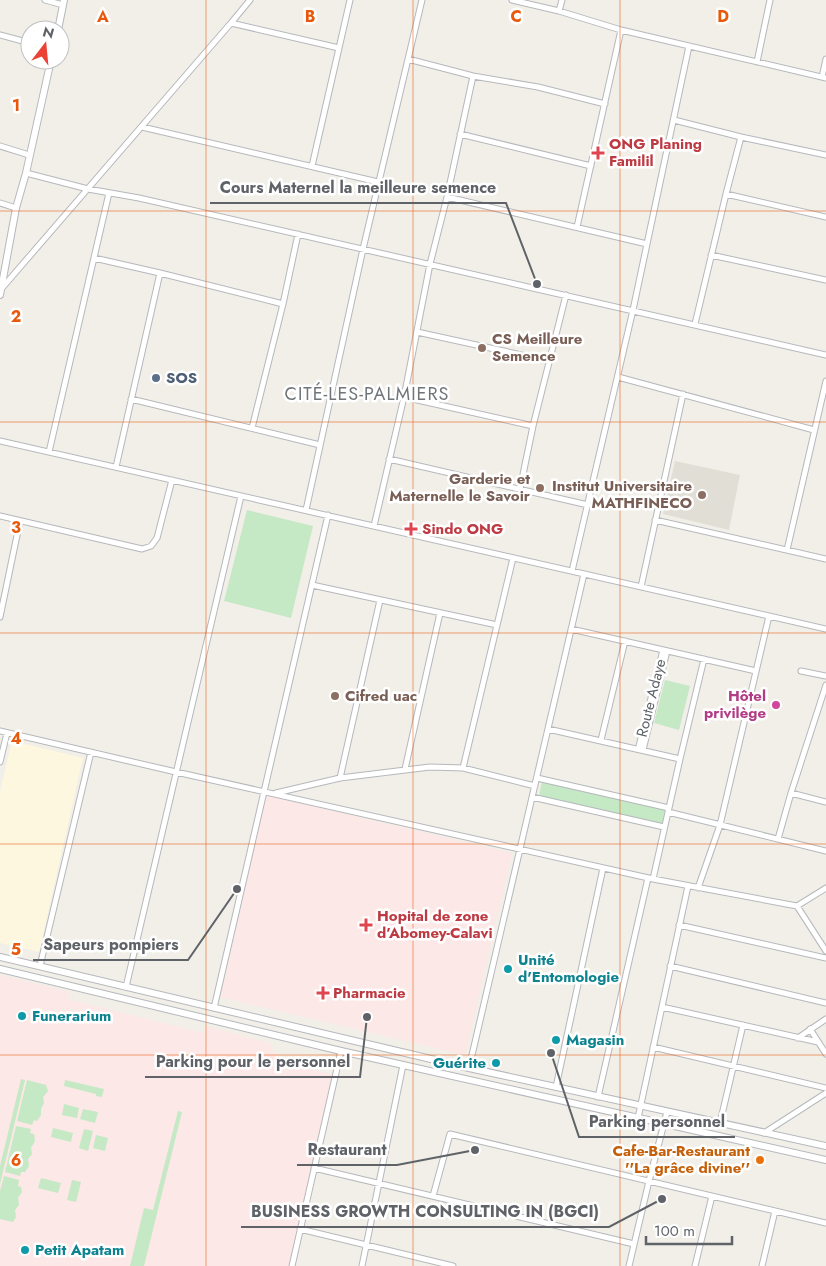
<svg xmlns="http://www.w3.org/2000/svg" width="826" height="1266" font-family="Jost,sans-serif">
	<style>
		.commercial { fill: #fef7e0 }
		.education { fill: #e1ded6 }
		.medical { fill: #fce8e6 }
		.green { fill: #c5e8c5 }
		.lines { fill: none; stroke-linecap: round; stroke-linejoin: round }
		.minor-casing { stroke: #b5b8bc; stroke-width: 7 }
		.tertiary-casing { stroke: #b5b8bc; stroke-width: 8 }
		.minor { stroke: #fff; stroke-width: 5 }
		.tertiary { stroke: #fff; stroke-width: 6 }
		.grid { fill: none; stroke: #e8590c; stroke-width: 1; stroke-opacity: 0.55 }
		.health-dot { fill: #e0444e; stroke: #fff; stroke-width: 2 }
		.education-dot { fill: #8d6e63; stroke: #fff; stroke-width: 2 }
		.service-dot { fill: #5c6f8a; stroke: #fff; stroke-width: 2 }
		.hotel-dot { fill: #d1479c; stroke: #fff; stroke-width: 2 }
		.culture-dot { fill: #0f9aa8; stroke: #fff; stroke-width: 2 }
		.food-dot { fill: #e8710a; stroke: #fff; stroke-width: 2 }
		.labels { text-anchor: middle; stroke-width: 5; stroke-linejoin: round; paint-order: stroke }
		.health-label { font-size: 15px; font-weight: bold; fill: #be3a42; stroke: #fff; text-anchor: start }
		.education-label { font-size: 15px; font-weight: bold; fill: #785e54; stroke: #fff; text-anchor: start }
		.service-label { font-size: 15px; font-weight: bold; fill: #4e5e75; stroke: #fff; text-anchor: start }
		.hotel-label { font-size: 15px; font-weight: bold; fill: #b23c85; stroke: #fff; text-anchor: end }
		.street-label { font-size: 15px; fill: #5f6368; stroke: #fff }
		.culture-label { font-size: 15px; font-weight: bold; fill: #0d838f; stroke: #fff; text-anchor: start }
		.food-label { font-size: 15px; font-weight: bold; fill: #c56008; stroke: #fff; text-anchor: end }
		.quarter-label { font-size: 18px; letter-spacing: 1px; fill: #70757a; stroke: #fff }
		.grid-label { font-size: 16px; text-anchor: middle; font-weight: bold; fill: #e8590c; stroke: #fff; stroke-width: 5; stroke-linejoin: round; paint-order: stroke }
		.leader { fill: none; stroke: #5f6368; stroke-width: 2 }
		.callout-dot { fill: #5f6368; stroke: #fff; stroke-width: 2 }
		.callout-label { font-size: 16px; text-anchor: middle; font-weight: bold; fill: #5f6368; stroke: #fff; stroke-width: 5; stroke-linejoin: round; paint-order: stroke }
	</style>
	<rect width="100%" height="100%" fill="#f1efe8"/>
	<path class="commercial" d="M12,741L83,758L39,952L0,943V792Z"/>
	<path class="education" d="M675,461L740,475L729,530L663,514Z"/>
	<path class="medical" d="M266,795L512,853L465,1055L219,997Z
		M0,975L70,992L68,999L203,1033L205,1026L269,1043L286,1072L297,1067L334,1075L290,1266H0Z"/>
	<path class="green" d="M247,510L313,526L291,618L224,601Z
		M665,680L690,686L679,730L654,723Z
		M542,781L665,810L662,825L539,796Z
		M21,1079L25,1080L0,1184V1166Z
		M27,1080L46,1085L48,1091L43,1097L44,1103L41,1109V1115L37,1121L34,1120L32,1125L17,1121Z
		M65,1080L104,1089L102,1097L96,1096V1094L64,1086Z
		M64,1104L79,1108L77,1118L62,1115Z
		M83,1109L98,1112L95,1123L80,1119Z
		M178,1111L182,1112L144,1266H130L144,1208L153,1210Z
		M16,1126L31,1129L30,1133L34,1134L35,1141L31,1148L32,1154L28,1159L29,1166L25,1172H21L20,1176L5,1172Z
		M53,1128L73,1133L71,1142L51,1137Z
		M84,1129L93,1131L88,1151L79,1148Z
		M96,1135L108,1138L105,1151L93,1148Z
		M4,1176L19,1180L18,1186L21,1187L22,1192L18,1198L19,1205L15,1210L16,1217L13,1222L0,1219V1191Z
		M41,1178L61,1183L58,1193L38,1188Z
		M72,1180L81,1182L76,1202L67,1200Z"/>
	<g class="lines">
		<defs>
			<path id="minor" d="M45,0L63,5
				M512,0L559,11L621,30L826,78
				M559,11L562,0
				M231,23L339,48
				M0,35L30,43
				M408,59L473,76L538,87L605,104
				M757,62L770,0
				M822,77L826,59
				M674,120L741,137L826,155
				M142,127L378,182
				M460,134L591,166
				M0,146L29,155
				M312,166L350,0
				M26,173L88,189L139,198L826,355
				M726,194L826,217
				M447,197L647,244
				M0,203L16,208
				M577,227L621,30
				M711,255L826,280
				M94,258L160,273L283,304
				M2,288L231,23L250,0
				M695,324L726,194L741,137
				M417,332L549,361
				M618,377L814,430
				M404,397L533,426
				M131,399L320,445
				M252,428L283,304L298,234
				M0,441L826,629
				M49,452L109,193
				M389,459L588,505
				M116,467L160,273
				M520,489L533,426L566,295
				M306,510L363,249L422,0
				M0,516L142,549L151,546L157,538L172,480
				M655,520L826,559
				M374,526L404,397L430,264L447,197L473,76
				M787,550L826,381
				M572,571L633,310L689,46
				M312,585L497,625
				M641,587L683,394
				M0,617L20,521
				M571,629L756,671
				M801,671L826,676
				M548,729L680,759
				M0,731L176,772L653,879L797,906L826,888
				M601,740L625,641
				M639,746L663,650
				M643,750L667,651
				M0,762L7,733
				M463,768L513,558
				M405,769L440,613
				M340,778L380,600
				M537,778L669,808
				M276,793L340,778L430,767L463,768L535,786
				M791,793L826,802
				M532,797L664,827
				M668,812L826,851
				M778,839L791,793L826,685
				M653,879L680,759L704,659
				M698,888L720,825L769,616
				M797,906L826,951
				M679,925L826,958
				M40,966L91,752
				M670,966L826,1003
				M126,987L241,496
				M662,1007L818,1042
				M214,1008L328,515
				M810,1029L826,1054
				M798,1038L826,1019
				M653,1047L826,1088
				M469,1068L584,574
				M556,1087L603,868
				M598,1097L648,878
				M638,1118L688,886
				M720,1123L743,1025
				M764,1133L826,1093
				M314,1168L634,1244
				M433,1196L450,1134L826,1223
				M300,1229L453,1266
				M292,1266L341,1051
				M362,1266L403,1065
				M629,1266L649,1181L667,1112
				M695,1266L712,1196
				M762,1266L775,1211"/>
			<path id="tertiary" d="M58,30L64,0
				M0,295L16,208L26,173L51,60
				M0,957L469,1068L826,1146
				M0,969L341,1051L826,1160"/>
		</defs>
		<use href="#minor" class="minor-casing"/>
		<use href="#tertiary" class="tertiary-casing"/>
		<use href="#minor" class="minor"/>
		<use href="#tertiary" class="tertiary"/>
	</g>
	<path class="grid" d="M206,0V1266M413,0V1266M620,0V1266M0,211H826M0,422H826M0,633H826M0,844H826M0,1055H826"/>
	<g class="health-dot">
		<path d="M595.5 145.5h5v5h5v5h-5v5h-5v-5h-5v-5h5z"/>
		<path d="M408.5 521.5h5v5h5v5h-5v5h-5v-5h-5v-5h5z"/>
		<path d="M363.5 917.5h5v5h5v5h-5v5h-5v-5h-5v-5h5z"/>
		<path d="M320.5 985.5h5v5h5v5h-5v5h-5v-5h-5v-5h5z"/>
	</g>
	<g class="education-dot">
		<circle cx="482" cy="348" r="5"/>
		<circle cx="540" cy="488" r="5"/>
		<circle cx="702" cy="495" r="5"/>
		<circle cx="335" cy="696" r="5"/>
	</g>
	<circle class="service-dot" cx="156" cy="378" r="5"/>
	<circle class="hotel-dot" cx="776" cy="705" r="5"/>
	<g class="culture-dot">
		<circle cx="508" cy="969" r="5"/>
		<circle cx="22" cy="1016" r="5"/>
		<circle cx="556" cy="1040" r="5"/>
		<circle cx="496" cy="1063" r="5"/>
		<circle cx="25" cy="1250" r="5"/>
	</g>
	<circle class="food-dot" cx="760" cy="1160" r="5"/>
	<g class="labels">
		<g class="health-label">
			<text x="609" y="149">ONG Planing<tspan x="609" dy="17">Familil</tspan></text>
			<text x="422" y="534">Sindo ONG</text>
			<text x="377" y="921">Hopital de zone<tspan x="377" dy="17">d’Abomey-Calavi</tspan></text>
			<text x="333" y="998">Pharmacie</text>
		</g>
		<g class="education-label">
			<text x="492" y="344">CS Meilleure<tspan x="492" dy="17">Semence</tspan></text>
			<text x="530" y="484" text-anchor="end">Garderie et<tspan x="530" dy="17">Maternelle le Savoir</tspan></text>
			<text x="692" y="491" text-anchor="end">Institut Universitaire<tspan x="692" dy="17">MATHFINECO</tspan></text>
			<text x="345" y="701">Cifred uac</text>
		</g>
		<g class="service-label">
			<text x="166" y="383">SOS</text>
		</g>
		<g class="hotel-label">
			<text x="766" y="701">Hôtel<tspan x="766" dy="17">privilège</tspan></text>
		</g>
		<g class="street-label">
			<text transform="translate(651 698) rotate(-76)" y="5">Route Adaye</text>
		</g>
		<g class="culture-label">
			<text x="518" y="965">Unité<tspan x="518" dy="17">d'Entomologie</tspan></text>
			<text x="32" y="1021">Funerarium</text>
			<text x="566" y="1045">Magasin</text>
			<text x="486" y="1068" text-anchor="end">Guérite</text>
			<text x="35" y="1255">Petit Apatam</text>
		</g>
		<g class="food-label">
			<text x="750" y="1156">Cafe-Bar-Restaurant<tspan x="750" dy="17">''La grâce divine''</tspan></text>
		</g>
		<g class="quarter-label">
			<text x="367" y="400">CITÉ-LES-PALMIERS</text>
		</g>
	</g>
	<g class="grid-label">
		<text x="103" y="22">A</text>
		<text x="310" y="22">B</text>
		<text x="516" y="22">C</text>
		<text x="723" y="22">D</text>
		<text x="16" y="111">1</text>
		<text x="16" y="322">2</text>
		<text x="16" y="533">3</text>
		<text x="16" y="744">4</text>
		<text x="16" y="955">5</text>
		<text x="16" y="1166">6</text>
	</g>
	<path class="leader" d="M537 284L506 203H210M237 889L188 960H33M367 1017L360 1077H145M551 1053L579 1137H735M475 1150L397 1165H297M662 1199L609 1227H241"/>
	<g class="callout-dot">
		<circle cx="537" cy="284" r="5"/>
		<circle cx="237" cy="889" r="5"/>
		<circle cx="367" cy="1017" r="5"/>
		<circle cx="551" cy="1053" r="5"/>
		<circle cx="475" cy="1150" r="5"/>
		<circle cx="662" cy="1199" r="5"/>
	</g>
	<g class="callout-label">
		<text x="358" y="193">Cours Maternel la meilleure semence</text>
		<text x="111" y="950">Sapeurs pompiers</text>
		<text x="253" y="1067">Parking pour le personnel</text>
		<text x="657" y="1127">Parking personnel</text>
		<text x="347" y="1155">Restaurant</text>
		<text x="425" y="1217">BUSINESS GROWTH CONSULTING IN (BGCI)</text>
	</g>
	<g transform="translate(45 45) rotate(16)"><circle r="24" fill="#ffffff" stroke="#bfc1c3"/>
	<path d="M0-4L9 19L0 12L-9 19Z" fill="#ea4335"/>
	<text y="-8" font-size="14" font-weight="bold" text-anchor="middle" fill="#5f6368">N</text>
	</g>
	<path d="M646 1236v8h86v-8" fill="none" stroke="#5f6368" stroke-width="2.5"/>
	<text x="654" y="1236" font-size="15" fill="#5f6368" stroke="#ffffff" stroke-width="4" paint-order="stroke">100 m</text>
</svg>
